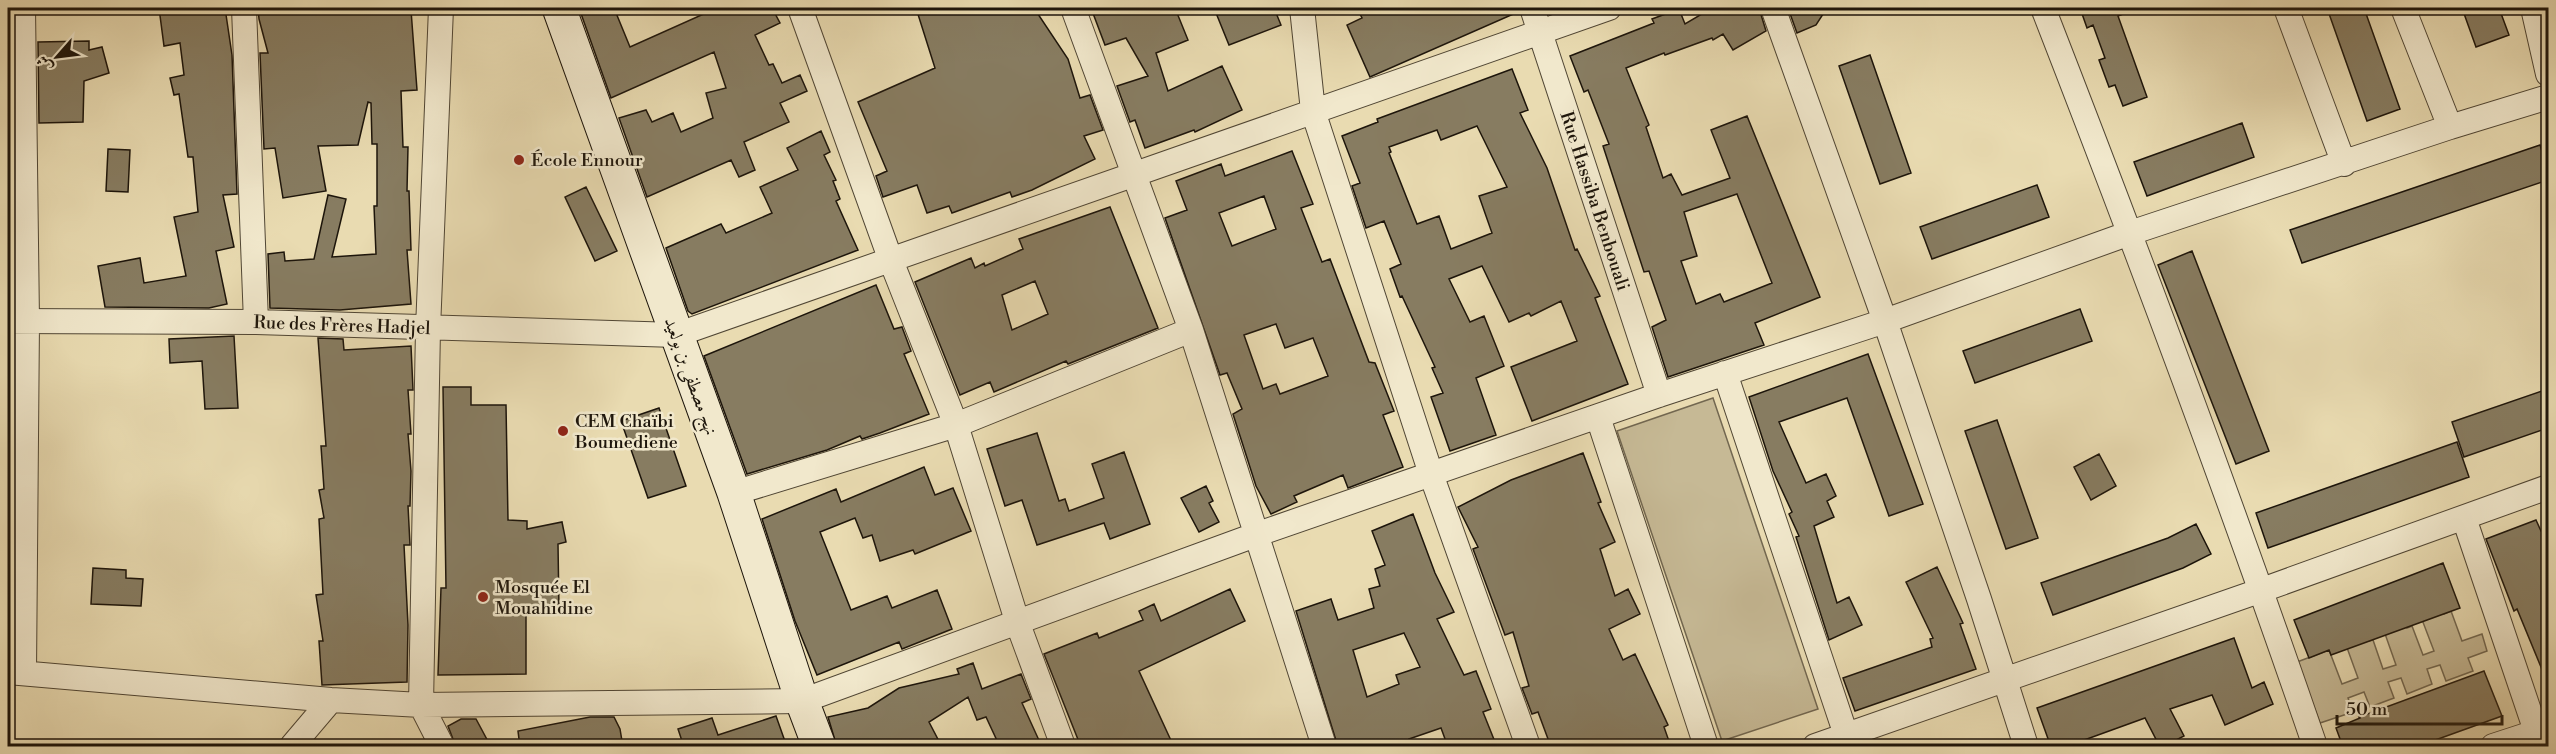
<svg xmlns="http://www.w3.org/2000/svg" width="2556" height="754" font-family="'Libre Bodoni',Amiri,serif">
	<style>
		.green { fill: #c6b995; stroke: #726750; stroke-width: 1.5 }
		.building { fill: #877c61; stroke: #1d150b; stroke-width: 1.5; fill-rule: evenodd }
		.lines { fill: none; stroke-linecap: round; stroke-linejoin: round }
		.street-casing { stroke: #504634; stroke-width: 26 }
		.secondary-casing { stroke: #1d150b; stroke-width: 35 }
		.street { stroke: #f1e8cc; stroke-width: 24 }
		.secondary { stroke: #f1e8cc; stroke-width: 33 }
		.poi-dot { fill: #8f2418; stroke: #f1e8cc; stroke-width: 2 }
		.labels { text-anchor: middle; stroke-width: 5; stroke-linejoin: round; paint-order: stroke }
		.poi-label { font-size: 18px; fill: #1d150b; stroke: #f1e8cc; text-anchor: start }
		.street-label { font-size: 18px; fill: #1d150b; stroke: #f1e8cc }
	</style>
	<rect width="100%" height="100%" fill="#e9dbb1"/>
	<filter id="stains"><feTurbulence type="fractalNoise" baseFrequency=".00333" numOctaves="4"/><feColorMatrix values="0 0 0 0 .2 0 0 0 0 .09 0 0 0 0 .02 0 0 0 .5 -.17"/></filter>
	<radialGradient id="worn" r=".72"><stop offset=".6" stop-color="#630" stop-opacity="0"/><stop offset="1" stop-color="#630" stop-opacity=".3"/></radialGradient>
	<path class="green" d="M1713,398L1818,709L1722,741L1617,431Z
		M2442,609L2444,614L2451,611L2462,641L2482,634L2487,651L2468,658L2473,671L2446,681L2440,665L2427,669L2432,684L2407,694L2401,678L2388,682L2394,698L2370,707L2364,692L2348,698L2353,712L2320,723L2297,662L2329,650L2342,684L2358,678L2346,645L2367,637L2369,641L2373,640L2383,669L2396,665L2384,631L2405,623L2407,628L2412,626L2423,655L2434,651L2421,617Z"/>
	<path class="building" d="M159,8H225L232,55L237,194L223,195L234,247L216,251L227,304L209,308L105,307L98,266L140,258L144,283L186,276L174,217L198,212L193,157H188L179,94L174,95L170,78L184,75L180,43L164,46Z
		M258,8H359V14L411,10L417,90L401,91L403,147H408L407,191H409L411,250H407L411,304L340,310L270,308L268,254L284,252L285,261L314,259L328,195L346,199L332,257L376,254L374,206H377V144H372L371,103L368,102L358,145L318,146L326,191L283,198L275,148L264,149L260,53H268L259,19Z
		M579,8H614L630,47L717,8H772L780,23L755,35L769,65L773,64L782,83L800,75L807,91L780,103L789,122L744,142L755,170L739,177L731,160L647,197L619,118L646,110L652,122L673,113L681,132L713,118L706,93L726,88L714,52L611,98Z
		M916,8H1034L1068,59L1080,98L1090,95L1103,130L1084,136L1095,159L1032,190L1012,197L1010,192L952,213L949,206L927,213L917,185L883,197L876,176L887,171L858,102L935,68Z
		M1091,8H1175L1188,40L1156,53L1168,91L1222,66L1242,110L1195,132L1194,130L1145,148L1135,120L1130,122L1117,86L1148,76L1126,38L1105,45Z
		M1214,8H1274L1281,25L1229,45Z
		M1357,8H1518V12L1370,77L1347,25L1362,18Z
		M1712,8H1759L1766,31L1733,50L1723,34L1713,40L1712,38L1665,55L1664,53L1626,68L1649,125L1646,127L1663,178L1671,174L1682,195L1730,178L1711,130L1747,116L1820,297L1755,323L1764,345L1668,377L1652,327L1666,320L1649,271L1644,272L1603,146L1609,144L1588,90L1584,92L1570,56L1654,23L1652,19L1679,9L1685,24ZM1737,194L1772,283L1724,302L1720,294L1696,304L1681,261L1697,256L1684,212Z
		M1788,8H1827L1816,25L1797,33Z
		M2080,8H2136V9L2118,16L2147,97L2123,106L2115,85L2109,87L2099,60L2105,58L2093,25L2087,28Z
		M2327,8H2364L2400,109L2367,121Z
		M2462,8H2499L2509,35L2476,47Z
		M89,41V50L102,47L109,73L84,81L83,122L39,123L38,42Z
		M1870,55L1911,173L1880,184L1839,66Z
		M1512,69L1528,110L1520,113L1547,168L1575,250L1577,249L1600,296L1595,298L1628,384L1532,421L1511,367L1577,341L1561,301L1531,316L1529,313L1509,322L1482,266L1449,279L1470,322L1484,316L1504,366L1476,378L1496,435L1450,451L1431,397L1443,393L1432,368L1435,367L1402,296L1400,297L1390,269L1401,264L1384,221L1366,228L1352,186L1360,183L1342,136L1378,122L1377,119ZM1477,126L1507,187L1479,196L1492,233L1451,249L1439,216L1417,224L1389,153L1391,152L1389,147L1437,130L1441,140Z
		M2242,123L2254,157L2147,196L2134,162Z
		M821,131L830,152L824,155L836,180L833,181L840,199L836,201L858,250L692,314L688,311L666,248L721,224L726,233L772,213L760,187L798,170L787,148Z
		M2540,145L2548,170V180L2302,263L2290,230Z
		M108,149L130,150L128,192L106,191Z
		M1292,151L1313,204L1301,208L1322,262L1330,259L1369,362L1375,363L1394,411L1383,415L1403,467L1348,488L1343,475L1294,496L1297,502L1271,514L1256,486L1233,414L1242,409L1227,373L1220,375L1165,218L1187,210L1176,181L1221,164L1225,176ZM1264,196L1276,229L1232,246L1219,213ZM1276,324L1285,348L1313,338L1328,376L1280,394L1276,384L1263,389L1244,335Z
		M2037,185L2049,217L1932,259L1920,227Z
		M586,187L617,251L595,261L565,197Z
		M1110,207L1158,328L1068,364L1066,361L994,392L990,382L960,395L915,282L971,258L975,268L984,263L985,266L1023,249L1019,239ZM1035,281L1048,314L1012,330L1002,295Z
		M2192,251L2269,451L2236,464L2158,265Z
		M876,285L894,329L902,327L911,351L904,354L929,414L880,433L862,439L860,436L827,450L747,474L704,356Z
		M2080,309L2092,341L1975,383L1963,351Z
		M234,336L238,408L205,409L202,361L170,363L169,339Z
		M318,338L343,339L344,350L411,346L413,390H408L411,434H408L411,471L410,506H408L410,545H404L408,625L407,682L322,685L319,641H323L316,595L323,594L319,519L324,518L319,490L324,489L321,446H326Z
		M1868,354L1923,504L1889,516L1847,398L1779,422L1806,483L1826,474L1836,496L1827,501L1834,517L1814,526L1837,603L1849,597L1862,625L1829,640L1796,537L1799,536L1789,514L1792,512L1773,471L1749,397Z
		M443,387H471V405H506L508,520L527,521V529L562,522L566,542L558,544L559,610L526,612V674L438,675L441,588H446Z
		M2548,389V428L2464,457L2452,422Z
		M659,408L686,486L648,498L621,421Z
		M1997,420L2038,538L2006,549L1965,431Z
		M1037,433L1059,501L1065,499L1069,511L1104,498L1092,464L1124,452L1150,524L1110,539L1104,523L1037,545L1022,500L1005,506L987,449Z
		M2457,442L2469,477L2268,548L2256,513Z
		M1583,453L1601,502L1598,503L1615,542L1600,549L1615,596L1628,589L1640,614L1609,629L1623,660L1635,654L1668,725L1664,727L1671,747H1551L1538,712L1532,714L1522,688L1529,686L1513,632L1505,635L1473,549L1478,547L1458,507L1511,480Z
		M2099,454L2116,486L2091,500L2074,467Z
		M924,467L935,495L953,488L971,531L915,554L913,550L880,561L872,535L863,538L855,518L820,532L851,610L887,596L892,608L937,590L952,629L902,649L899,642L817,675L795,621L762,519L836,489L841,502Z
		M1206,486L1213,501L1209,503L1219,522L1199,532L1181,498Z
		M1413,514L1435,573L1454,612L1437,619L1464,675L1476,671L1491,709L1483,712L1497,747H1448L1441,728L1409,739L1412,747H1338L1296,611L1331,599L1338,620L1374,608L1369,589L1380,586L1375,569L1385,565L1372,531ZM1404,633L1420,667L1396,675L1399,684L1367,697L1353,650Z
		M2536,520L2541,531L2548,528V684L2517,609L2514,611L2486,539Z
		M2196,524L2211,554L2183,568L2053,615L2041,583L2168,538Z
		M2443,563L2460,608L2331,655L2329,650L2309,658L2294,620Z
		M1937,567L1963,623L1960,624L1976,669L1855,711L1843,678L1932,647L1930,639L1933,638L1906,582Z
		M93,568L126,570V578L143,579L141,606L91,604Z
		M1230,589L1245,621L1139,671L1174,747H1081L1044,654L1097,633L1099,638L1143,620L1139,611L1154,604L1161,621Z
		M2234,638L2252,688L2264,682L2273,704L2225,725L2212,695L2170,709L2184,736L2163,747H2160L2145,718L2065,747H2051L2037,708Z
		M973,663L982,689L1021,674L1031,699L1022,703L1042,747H1000L986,717L977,720L968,697L929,722L942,747H837L828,717L868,708L899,688L959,674L957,669Z
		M2484,671L2502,716L2416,747H2343L2336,728L2360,718L2359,717Z
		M776,716L787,747H684L678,729L712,718L718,735Z
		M590,717H614L620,729L623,747H520L518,731Z
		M461,719H476L491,747H456L448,726Z"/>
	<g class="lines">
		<defs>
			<path id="street" d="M23,8L27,321L24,672
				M244,8L256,322
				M441,8L428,329L421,705L442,746
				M800,8L890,258L956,425L1018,624L1063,746
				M1073,8L1191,330L1324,746
				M1302,8L1313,111L1431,474L1528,746
				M1532,8L1659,395
				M1773,8L1885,321L1979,599L2026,746
				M2043,8C2138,252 2230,498 2315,746
				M2286,8L2344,164
				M2403,8L2450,127
				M2533,8L2548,74
				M8,321L256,322L676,335L1609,8
				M1725,373L1846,735
				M1598,417L1706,746
				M734,493L956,425L1191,330
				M2464,518L2541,746
				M8,672L331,700L421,705L802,701L1258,534L1659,395L1885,321L2130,233L2450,127L2548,97
				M292,746L331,700
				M1815,746L2262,590L2548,487
				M2493,746L2536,732"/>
			<path id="secondary" d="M559,8L734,493L802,701L819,746"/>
		</defs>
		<use href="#street" class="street-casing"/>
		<use href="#secondary" class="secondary-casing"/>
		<use href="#street" class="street"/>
		<use href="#secondary" class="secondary"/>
	</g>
	<g class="poi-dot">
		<circle cx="519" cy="160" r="6"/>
		<circle cx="563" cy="431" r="6"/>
		<circle cx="483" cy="597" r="6"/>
	</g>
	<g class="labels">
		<g class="poi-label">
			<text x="531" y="166">École Ennour</text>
			<text x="575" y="427">CEM Chaïbi<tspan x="575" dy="21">Boumediene</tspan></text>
			<text x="495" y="593">Mosquée El<tspan x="495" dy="21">Mouahidine</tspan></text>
		</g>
		<g class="street-label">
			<text transform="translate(1595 201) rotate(72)" y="6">Rue Hassiba Benbouali</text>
			<text transform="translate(342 325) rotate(2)" y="6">Rue des Frères Hadjel</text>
			<text transform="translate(691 376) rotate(70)" y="6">نهج مصطفى بن بولعيد</text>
		</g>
	</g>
	<rect width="2556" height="754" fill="none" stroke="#e9dbb1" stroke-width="30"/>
	<rect x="9" y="9" width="2538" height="736" fill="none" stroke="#1d150b" stroke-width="3"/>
	<rect x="15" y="15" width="2526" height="724" fill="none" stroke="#1d150b" stroke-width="1.5"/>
	<g transform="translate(57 57) rotate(242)" stroke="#f1e8cc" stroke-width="4.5" paint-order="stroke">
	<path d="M0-4.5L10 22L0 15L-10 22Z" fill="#1d150b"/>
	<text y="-9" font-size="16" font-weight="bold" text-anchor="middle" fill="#1d150b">ش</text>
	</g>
	<path d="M2337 715v9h165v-9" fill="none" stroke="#1d150b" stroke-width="3"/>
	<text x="2346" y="715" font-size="18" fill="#1d150b" stroke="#f1e8cc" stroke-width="4.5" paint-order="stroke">50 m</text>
	<rect width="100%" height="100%" filter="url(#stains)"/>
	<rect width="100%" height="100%" fill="url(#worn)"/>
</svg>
